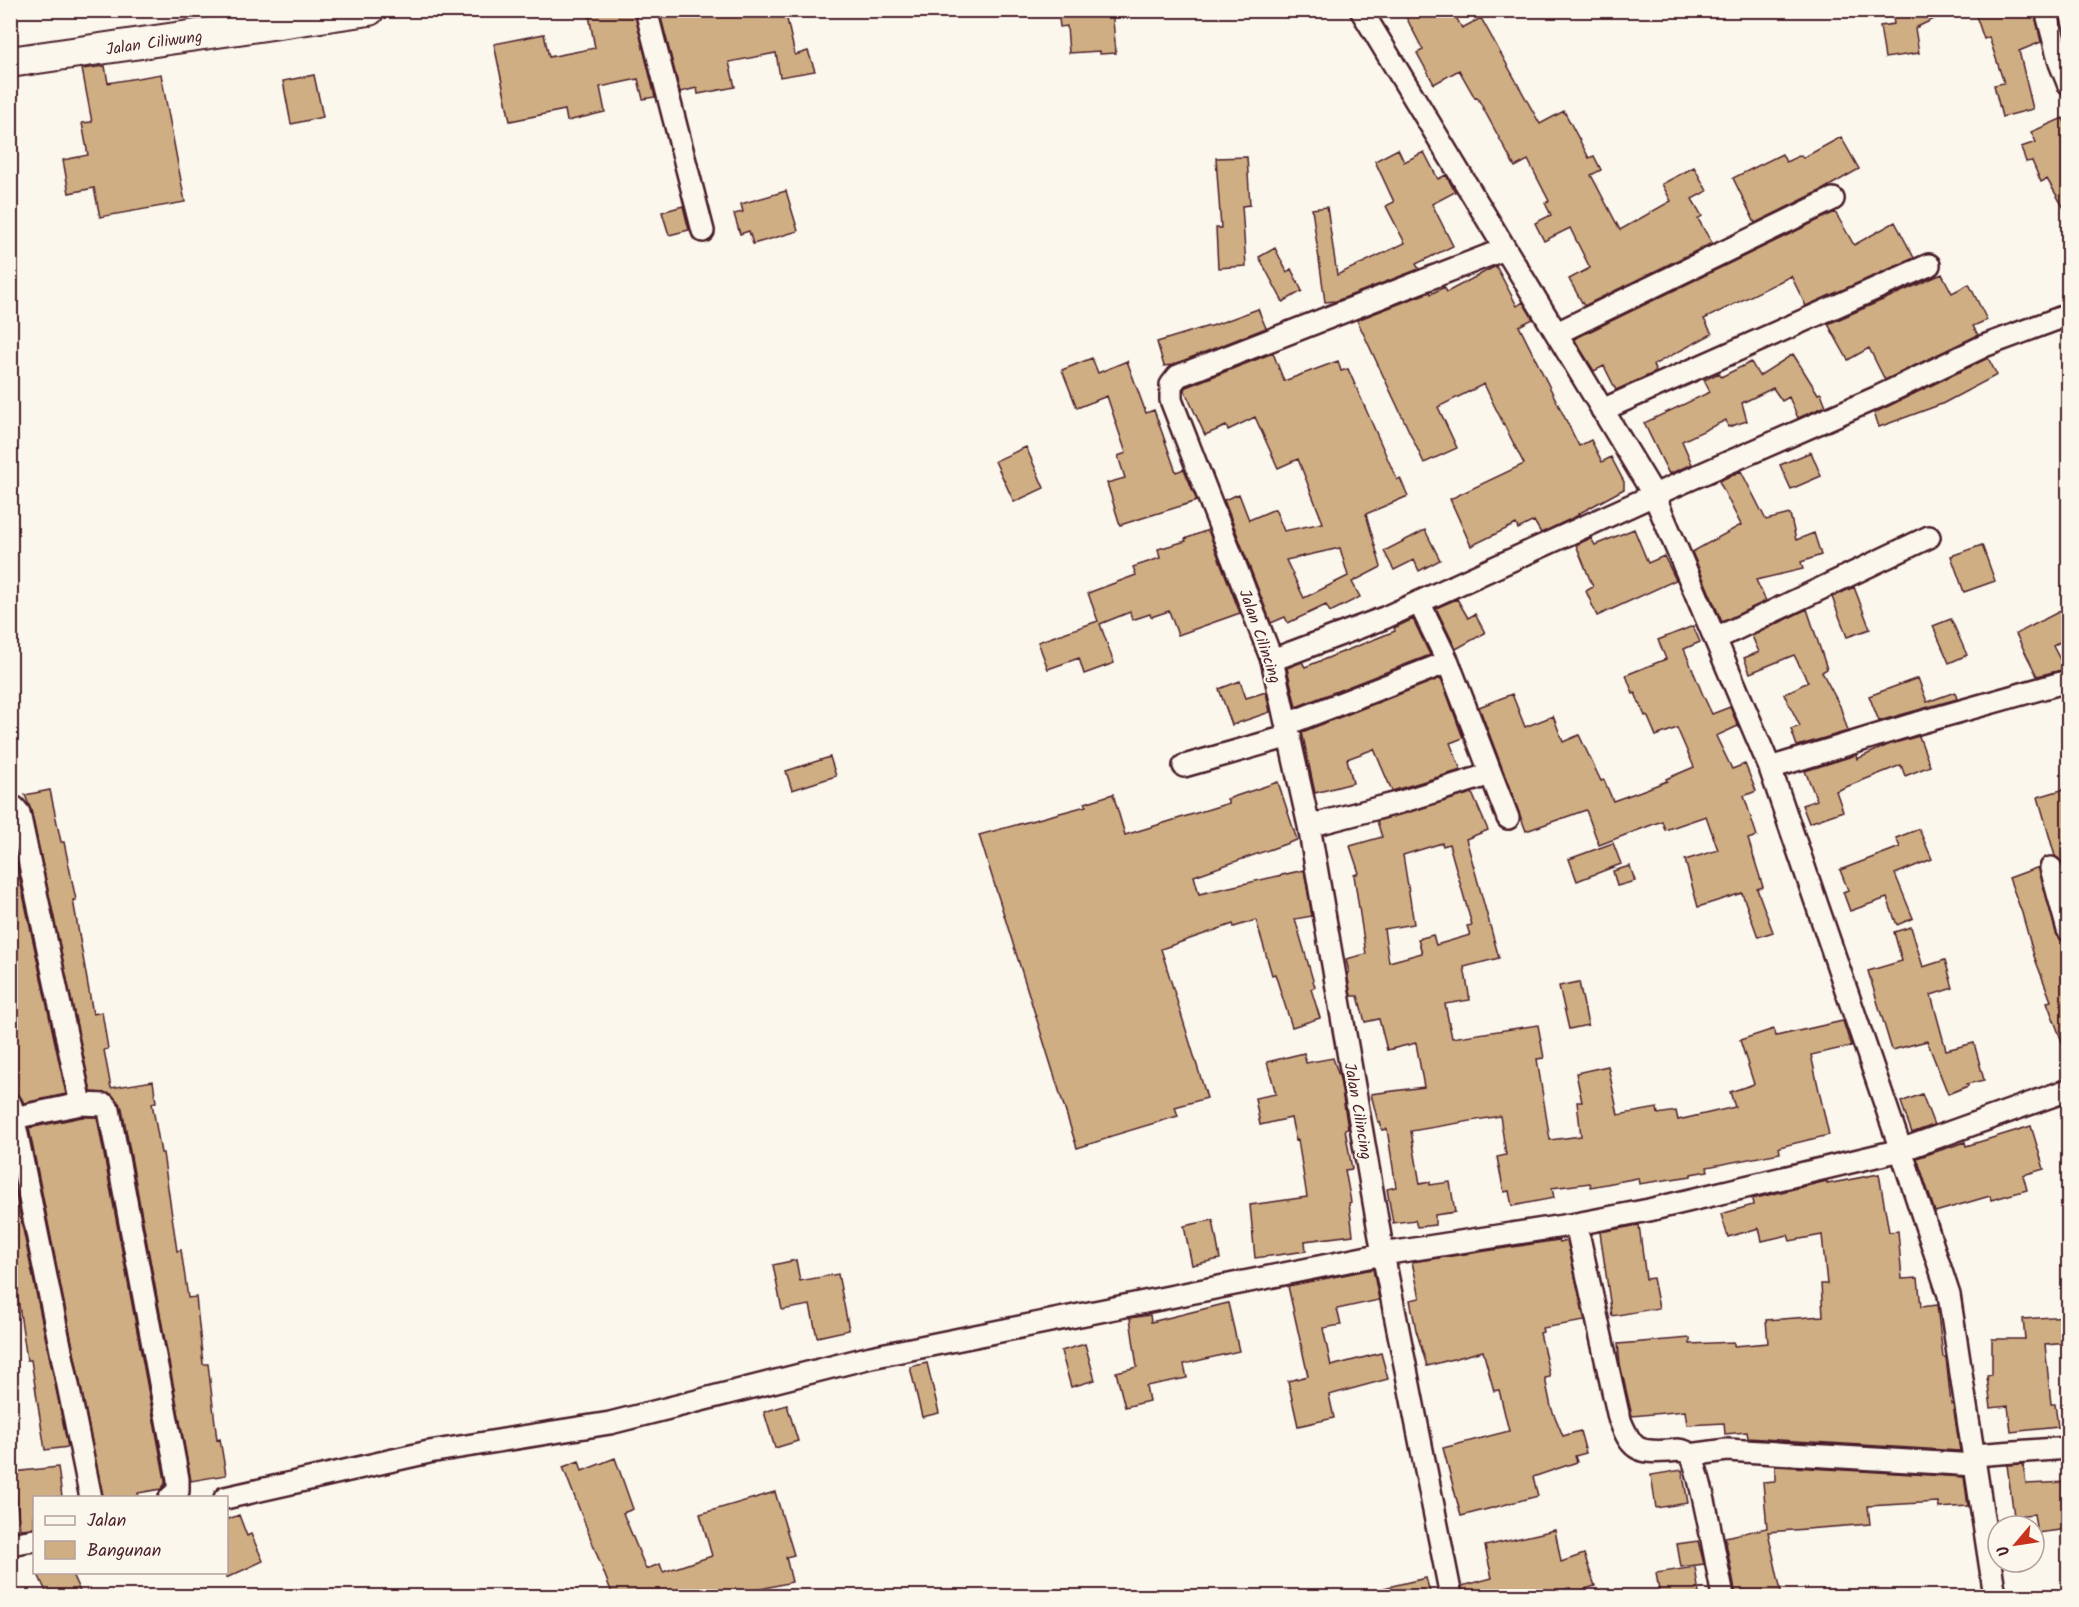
<svg xmlns="http://www.w3.org/2000/svg" width="2079" height="1607" font-family="Kalam,sans-serif">
	<style>
		.building { fill: #d0ae83; stroke: #4a1f2b; stroke-width: 1.5; fill-rule: evenodd }
		.lines { fill: none; stroke-linecap: round; stroke-linejoin: round }
		.street-casing { stroke: #4a1f2b; stroke-width: 26 }
		.secondary-casing { stroke: #4a1f2b; stroke-width: 34 }
		.street { stroke: #fbf7ec; stroke-width: 21 }
		.secondary { stroke: #fbf7ec; stroke-width: 30 }
		.labels { text-anchor: middle; stroke-width: 4.5; stroke-linejoin: round; paint-order: stroke }
		.street-label { font-size: 16px; fill: #4a1f2b; stroke: #fbf7ec }
	</style>
	<rect width="100%" height="100%" fill="#fbf7ec"/>
	<filter id="ink" filterUnits="userSpaceOnUse"><feTurbulence type="fractalNoise" baseFrequency=".0167" numOctaves="2"/><feDisplacementMap in="SourceGraphic" scale="12" xChannelSelector="R" yChannelSelector="G"/><feConvolveMatrix kernelMatrix="1 2 1 2 8 2 1 2 1" color-interpolation-filters="sRGB"/></filter>
	<g filter="url(#ink)">
		<path class="building" d="M588,10H634L655,97L643,99L638,79L600,87L605,112L567,121L565,110L510,121L494,44L544,34L549,57L595,48Z
			M659,10H785L795,55L808,51L815,71L780,77L776,53L729,62L735,87L698,94L697,88L680,92Z
			M1058,10H1112L1116,53L1100,54V51L1069,53L1067,26L1060,27Z
			M1418,10H1452L1462,28L1481,18L1540,124L1564,111L1589,158L1594,156L1601,170L1591,175L1620,230L1671,201L1662,184L1694,167L1707,191L1692,199L1702,216L1698,219L1712,243L1584,306L1569,279L1590,268L1570,228L1544,241L1535,223L1551,215L1545,203L1549,201L1528,160L1515,167L1477,97L1475,98L1459,70L1434,84L1417,53L1423,50L1406,17Z
			M1892,10H1953L1915,28L1919,53L1885,58L1880,26L1894,24Z
			M1974,10H2034L2041,42L2019,51L2033,109L2002,117L1994,85L2004,83L1989,37L1984,39Z
			M105,66L108,83L161,74L185,202L100,217L94,188L69,193L63,160L88,155L82,123L92,122L82,69Z
			M314,75L323,117L291,124L283,81Z
			M2063,118L2068,131V215L2047,179L2041,182L2032,161L2026,162L2021,147L2036,142L2031,132Z
			M1841,137L1859,169L1822,190L1755,223L1733,178L1782,154L1786,162L1801,155L1803,158Z
			M1398,149L1404,162L1424,152L1438,179L1446,175L1455,192L1432,204L1453,246L1416,264L1419,269L1336,301L1325,302L1312,209L1327,207L1337,275L1405,243L1386,206L1394,202L1375,161Z
			M1247,157L1250,205L1242,206L1246,266L1218,268L1216,228H1221L1216,158Z
			M786,191L798,231L753,244L749,231L740,234L734,214L743,212L741,204Z
			M683,206L689,230L669,235L662,212Z
			M1835,212L1854,245L1895,222L1914,258L1806,306L1791,276L1704,319L1712,334L1653,365L1656,372L1616,390L1604,366L1594,371L1574,339Z
			M1275,248L1287,272L1291,269L1302,291L1283,302L1259,257Z
			M1496,266L1517,306L1523,302L1533,319L1519,326L1579,446L1591,440L1602,462L1611,457L1624,482V489L1578,514L1579,515L1541,533L1534,521L1518,529L1516,524L1471,546L1450,499L1524,464L1494,405L1484,384L1438,407L1457,448L1424,463L1357,320L1430,292L1431,294L1444,287L1447,292Z
			M1942,274L1952,293L1969,284L1987,320L1973,326L1978,335L1885,380L1869,348L1848,360L1828,324Z
			M1258,309L1266,328L1172,365L1164,366L1157,342L1209,326V327Z
			M1273,353L1284,381L1338,361L1341,371L1348,369L1397,480L1400,478L1408,496L1366,514L1381,567L1352,582L1360,597L1330,612L1326,605L1288,623L1285,617L1271,623L1224,500L1239,494L1249,520L1275,509L1284,531L1323,523L1298,459L1278,468L1255,417L1228,430L1226,426L1205,435L1184,389L1186,387ZM1340,548L1348,576L1304,598L1286,560Z
			M1793,354L1818,394L1821,393L1826,406L1798,418L1789,397L1782,401L1773,388L1742,403L1747,421L1728,427L1726,420L1682,441L1692,464L1669,474L1644,423L1710,392L1704,380L1719,373L1721,377L1751,362L1759,376Z
			M1092,358L1098,373L1127,361L1146,413L1154,410L1176,472L1184,469L1197,501L1120,525L1107,483L1125,478L1118,456L1126,453L1107,396L1077,408L1062,370Z
			M1988,358L1997,375L1942,404L1879,427L1874,413Z
			M1026,447L1044,488L1014,502L995,461Z
			M1811,452L1821,476L1791,489L1780,465Z
			M1741,471L1766,520L1790,514L1796,540L1814,533L1821,555L1801,562L1803,569L1756,580L1766,601L1722,622L1692,552L1741,525L1719,481Z
			M1634,529L1648,563L1664,556L1676,580L1597,616L1586,591L1593,587L1576,545L1591,538L1595,545Z
			M1208,530L1240,613L1178,635L1169,611L1151,617L1150,614L1132,620L1130,612L1100,624L1114,663L1084,674L1079,658L1048,669L1038,642L1098,621L1088,593L1136,575L1133,567L1160,558L1158,549L1186,541L1185,539Z
			M1425,530L1440,560L1419,571L1414,560L1394,570L1384,551Z
			M1982,545L1995,581L1964,592L1951,556Z
			M1854,587L1870,629L1847,637L1832,597Z
			M1457,599L1468,618L1475,614L1485,633L1456,649L1436,608Z
			M2068,607V637L2053,646L2065,669L2037,676L2016,634Z
			M1807,609L1827,669L1822,672L1840,706L1848,731L1797,746L1791,729L1800,726L1784,694L1808,682L1794,655L1750,673L1744,658L1759,652L1752,636Z
			M1413,619L1430,655L1296,707L1287,668L1302,662L1305,667L1395,631L1394,628Z
			M1951,619L1967,655L1949,663L1933,626Z
			M1693,626L1700,642L1684,649L1703,695L1712,714L1730,707L1738,726L1716,736L1732,769L1745,764L1756,791L1744,796L1757,836L1748,839L1763,887L1757,889L1773,932L1758,937L1742,893L1698,907L1685,860L1718,850L1706,816L1665,830L1662,821L1599,845L1586,810L1526,831L1479,707L1512,694L1525,727L1553,716L1563,742L1579,735L1601,781L1604,780L1613,801L1641,791L1667,781L1666,779L1694,767L1677,728L1656,736L1647,715L1645,716L1635,693L1633,694L1626,675L1666,659L1658,640Z
			M1441,678L1463,738L1450,743L1461,770L1392,791L1374,749L1347,759L1353,783L1315,793L1302,732Z
			M1918,678L1927,702L1955,692L1957,699L1879,721L1869,696Z
			M1240,681L1246,698L1266,692L1270,712L1232,725L1219,689Z
			M1919,736L1930,766L1905,776L1901,765L1836,791L1843,811L1809,823L1802,805L1817,800L1805,771L1856,755L1857,759L1888,745Z
			M830,757L836,776L792,790L786,771Z
			M1278,782L1297,840L1194,876L1199,894L1304,870L1312,916L1295,919L1315,987L1311,989L1320,1018L1292,1027L1275,974L1272,975L1256,920L1234,927L1233,924L1161,949L1207,1098L1175,1107L1178,1116L1108,1137L1109,1138L1077,1148L979,835L1086,806L1085,803L1113,794L1125,835L1229,803L1227,799Z
			M2068,788V884L2063,864L2055,856L2038,797Z
			M50,790L61,842H64L76,900H73L93,1014L102,1012L108,1049L104,1050L111,1088L153,1081L156,1102L152,1103L161,1153H163L177,1251L181,1250L188,1298L196,1297L203,1364H208L217,1440L220,1439L226,1475L191,1481L122,1108L111,1094L91,1092L31,810L25,795Z
			M1472,793L1488,830L1466,839L1499,958L1464,967L1470,1000L1445,1004L1452,1038L1538,1025L1544,1058L1537,1059L1550,1140L1581,1136L1577,1102H1582L1576,1073L1608,1066L1618,1115L1657,1108L1658,1114L1676,1111L1678,1120L1735,1107L1730,1092L1754,1084L1740,1040L1774,1029L1776,1036L1843,1021L1851,1046L1811,1055L1829,1135L1779,1147L1780,1153L1707,1167L1708,1171L1691,1174V1176L1639,1184L1638,1178L1591,1187L1590,1183L1552,1188L1554,1198L1512,1206L1509,1191L1504,1192L1497,1157L1506,1155L1500,1116L1411,1131L1420,1184L1430,1182V1185L1450,1182L1455,1212L1435,1215V1225L1417,1227L1415,1220L1393,1223L1387,1189L1396,1187L1387,1129L1382,1130L1380,1122H1378L1371,1094L1424,1087L1416,1043L1387,1050L1379,1019L1365,1022L1358,996H1351L1347,973L1349,972L1346,959L1366,954L1354,875L1359,873L1350,846L1382,837L1377,821ZM1442,843L1443,846L1449,844L1472,925L1467,926L1470,935L1436,945L1433,935L1418,939L1422,953L1389,962L1384,929L1414,924L1403,855Z
			M1919,829L1932,859L1895,874L1913,918L1897,925L1887,898L1850,911L1843,892L1848,890L1840,870L1900,847L1896,838Z
			M10,834L66,1094L24,1103L20,1096L10,1093Z
			M1613,843L1621,864L1577,881L1569,859Z
			M1630,866L1635,881L1617,886L1613,871Z
			M2039,867L2056,933L2060,939L2068,942V1054L2067,1055L2047,1002L2051,1001L2034,956L2022,913L2009,878Z
			M1911,927L1923,967L1945,960L1953,988L1931,995L1946,1050L1974,1043L1984,1080L1967,1084L1968,1086L1948,1094L1927,1041L1892,1050L1868,971L1902,961L1894,932Z
			M1579,982L1588,1025L1569,1029L1559,986Z
			M1304,1053L1306,1063L1333,1058L1340,1079L1348,1129H1345L1352,1169L1345,1170L1351,1202L1349,1203L1353,1235L1305,1241L1306,1251L1255,1258L1250,1205L1307,1197L1298,1140L1296,1141L1291,1118L1260,1125L1255,1098L1276,1094L1267,1062Z
			M1922,1094L1934,1125L1912,1133L1901,1102Z
			M82,1117H97L165,1480V1484L161,1489L138,1493L139,1497H103L29,1128Z
			M2031,1126L2044,1169L2023,1175L2027,1190L1991,1200L1990,1196L1935,1212L1917,1158L1965,1142L1966,1146Z
			M10,1166L68,1447L45,1450L31,1360H27L18,1299H15L10,1276Z
			M1879,1174L1889,1232L1898,1231L1902,1279L1918,1278L1921,1307L1937,1305L1943,1357H1946L1951,1404H1953L1960,1451L1748,1438L1747,1432L1725,1434L1724,1423L1687,1425L1685,1411L1632,1416L1620,1364L1618,1344L1690,1338V1344L1734,1342V1346L1768,1343L1766,1320L1823,1316L1821,1284H1827L1822,1235L1790,1241L1788,1235L1762,1241L1759,1228L1728,1237L1721,1214L1753,1205L1752,1199L1827,1181V1184Z
			M1213,1220L1220,1259L1192,1265L1184,1226Z
			M1639,1225L1646,1279L1653,1278L1659,1308L1612,1316L1600,1232Z
			M1559,1240L1560,1242L1567,1240L1585,1321L1542,1328L1543,1332L1540,1333L1550,1377L1545,1378L1551,1407L1563,1436L1580,1431L1586,1453L1575,1456L1577,1462L1533,1477L1538,1496L1461,1516L1443,1448L1509,1431L1499,1390L1494,1391L1483,1351L1427,1366L1416,1330L1410,1300L1420,1298L1412,1262Z
			M796,1260L800,1281L838,1274L849,1330L817,1337L810,1305L782,1310L773,1265Z
			M1373,1269L1379,1300L1337,1309L1341,1325L1323,1328L1331,1366L1381,1353L1388,1379L1329,1395L1334,1418L1298,1426L1288,1381L1308,1376L1288,1286Z
			M1228,1303L1239,1351L1184,1364L1187,1378L1146,1386L1149,1401L1125,1407L1116,1372L1137,1367L1130,1318L1150,1315L1151,1322Z
			M2068,1316V1343L2045,1345L2051,1404H2055L2058,1427L2011,1432L2008,1406L1991,1408L1987,1376L1992,1375V1339H2025L2023,1319Z
			M1085,1344L1095,1380L1071,1387L1061,1351Z
			M927,1363L939,1413L922,1417L910,1367Z
			M787,1405L798,1441L775,1448L764,1412Z
			M615,1458L633,1509L623,1513L646,1569L660,1564L663,1572L712,1556L700,1514L775,1492L794,1555L786,1557L792,1582L729,1596H613L563,1467L579,1461L582,1471Z
			M2023,1464L2026,1484L2068,1482V1529L2037,1533L2034,1514L2014,1516L2007,1465Z
			M1775,1466L1964,1477L1968,1506L1939,1508L1938,1502L1868,1506L1870,1524L1768,1532L1782,1596H1736L1725,1537L1767,1528L1763,1482L1775,1481Z
			M58,1467L62,1497H34V1528L20,1529L13,1472Z
			M1682,1470L1688,1503L1656,1508L1651,1475Z
			M239,1515L247,1536L251,1534L263,1561L226,1578V1520Z
			M1555,1530L1561,1562L1584,1554L1595,1586L1572,1593L1570,1588L1536,1596H1463L1462,1586L1492,1578L1485,1546Z
			M1698,1541L1704,1564L1681,1567L1677,1544Z
			M1695,1567L1699,1594L1660,1596L1656,1573Z
			M37,1572H71L82,1596H48Z
			M1426,1578L1431,1596H1376L1375,1590Z"/>
		<g class="lines">
			<defs>
				<path id="street" d="M646,10L703,231
					M1361,10L1654,495L1770,768L1901,1150L1949,1295L1995,1596
					M2046,10L2060,63L2068,83
					M1557,333L1833,199
					M1602,410L1929,265
					M1419,602L1448,662
					M1715,639L1929,537
					M1272,660L1384,618L1654,495L1878,397L1984,346L2068,315
					M1287,724L1448,662L1491,774L1401,802L1309,826
					M1184,766L1290,736
					M1770,768L1911,725L2068,681
					M1491,774L1508,818
					M10,807L15,808L19,813L81,1104
					M2051,868L2068,930
					M11,1105L91,1498
					M13,1118L81,1104L105,1105L109,1110L178,1479V1491L170,1498
					M1576,1224L1619,1418C1632,1450 1636,1453 1670,1451C1676,1450 1682,1449 1688,1453C1700,1462 1718,1575 1723,1596
					M1690,1455L1727,1450L1975,1465
					M1974,1455L2068,1448
					M225,1498L429,1452L610,1423L871,1357L1383,1254L1576,1224L1649,1210L1901,1150L2068,1090
					M10,1544L34,1540
					M1451,1596L1383,1254L1309,826L1272,660L1171,400V385L1178,376L1505,249"/>
				<path id="secondary" d="M10,62L369,10"/>
			</defs>
			<use href="#street" class="street-casing"/>
			<use href="#secondary" class="secondary-casing"/>
			<use href="#street" class="street"/>
			<use href="#secondary" class="secondary"/>
		</g>
	</g>
	<g class="labels">
		<g class="street-label">
			<text transform="translate(154 42) rotate(-8)" y="6">Jalan Ciliwung</text>
			<text transform="translate(1261 636) rotate(71)" y="6">Jalan Cilincing</text>
			<text transform="translate(1359 1111) rotate(80)" y="6">Jalan Cilincing</text>
		</g>
	</g>
	<rect width="2079" height="1607" fill="none" stroke="#fbf7ec" stroke-width="36"/>
	<rect x="18" y="18" width="2043" height="1571" fill="none" stroke="#4a1f2b" stroke-width="2" filter="url(#ink)"/>
	<rect x="33" y="1496" width="195" height="78" fill="#fbf7ec" stroke="#b4a19f" stroke-width="1.5"/>
	<rect x="45" y="1516" width="30" height="9" fill="#fbf7ec" stroke="#b4a19f" stroke-width="1.5"/>
	<text x="87" y="1526" font-size="18" fill="#4a1f2b">Jalan</text>
	<rect x="45" y="1541" width="30" height="18" fill="#d0ae83" stroke="#b4a19f" stroke-width="1.5"/>
	<text x="87" y="1556" font-size="18" fill="#4a1f2b">Bangunan</text>
	<g transform="translate(2016 1544) rotate(241)"><circle r="28" fill="#fbf7ec" stroke="#b4a19f" stroke-width="1.5"/>
	<path d="M0-4.5L10 22L0 15L-10 22Z" fill="#c8321e"/>
	<text y="-9" font-size="16" font-weight="bold" text-anchor="middle" fill="#4a1f2b">U</text>
	</g>
</svg>
